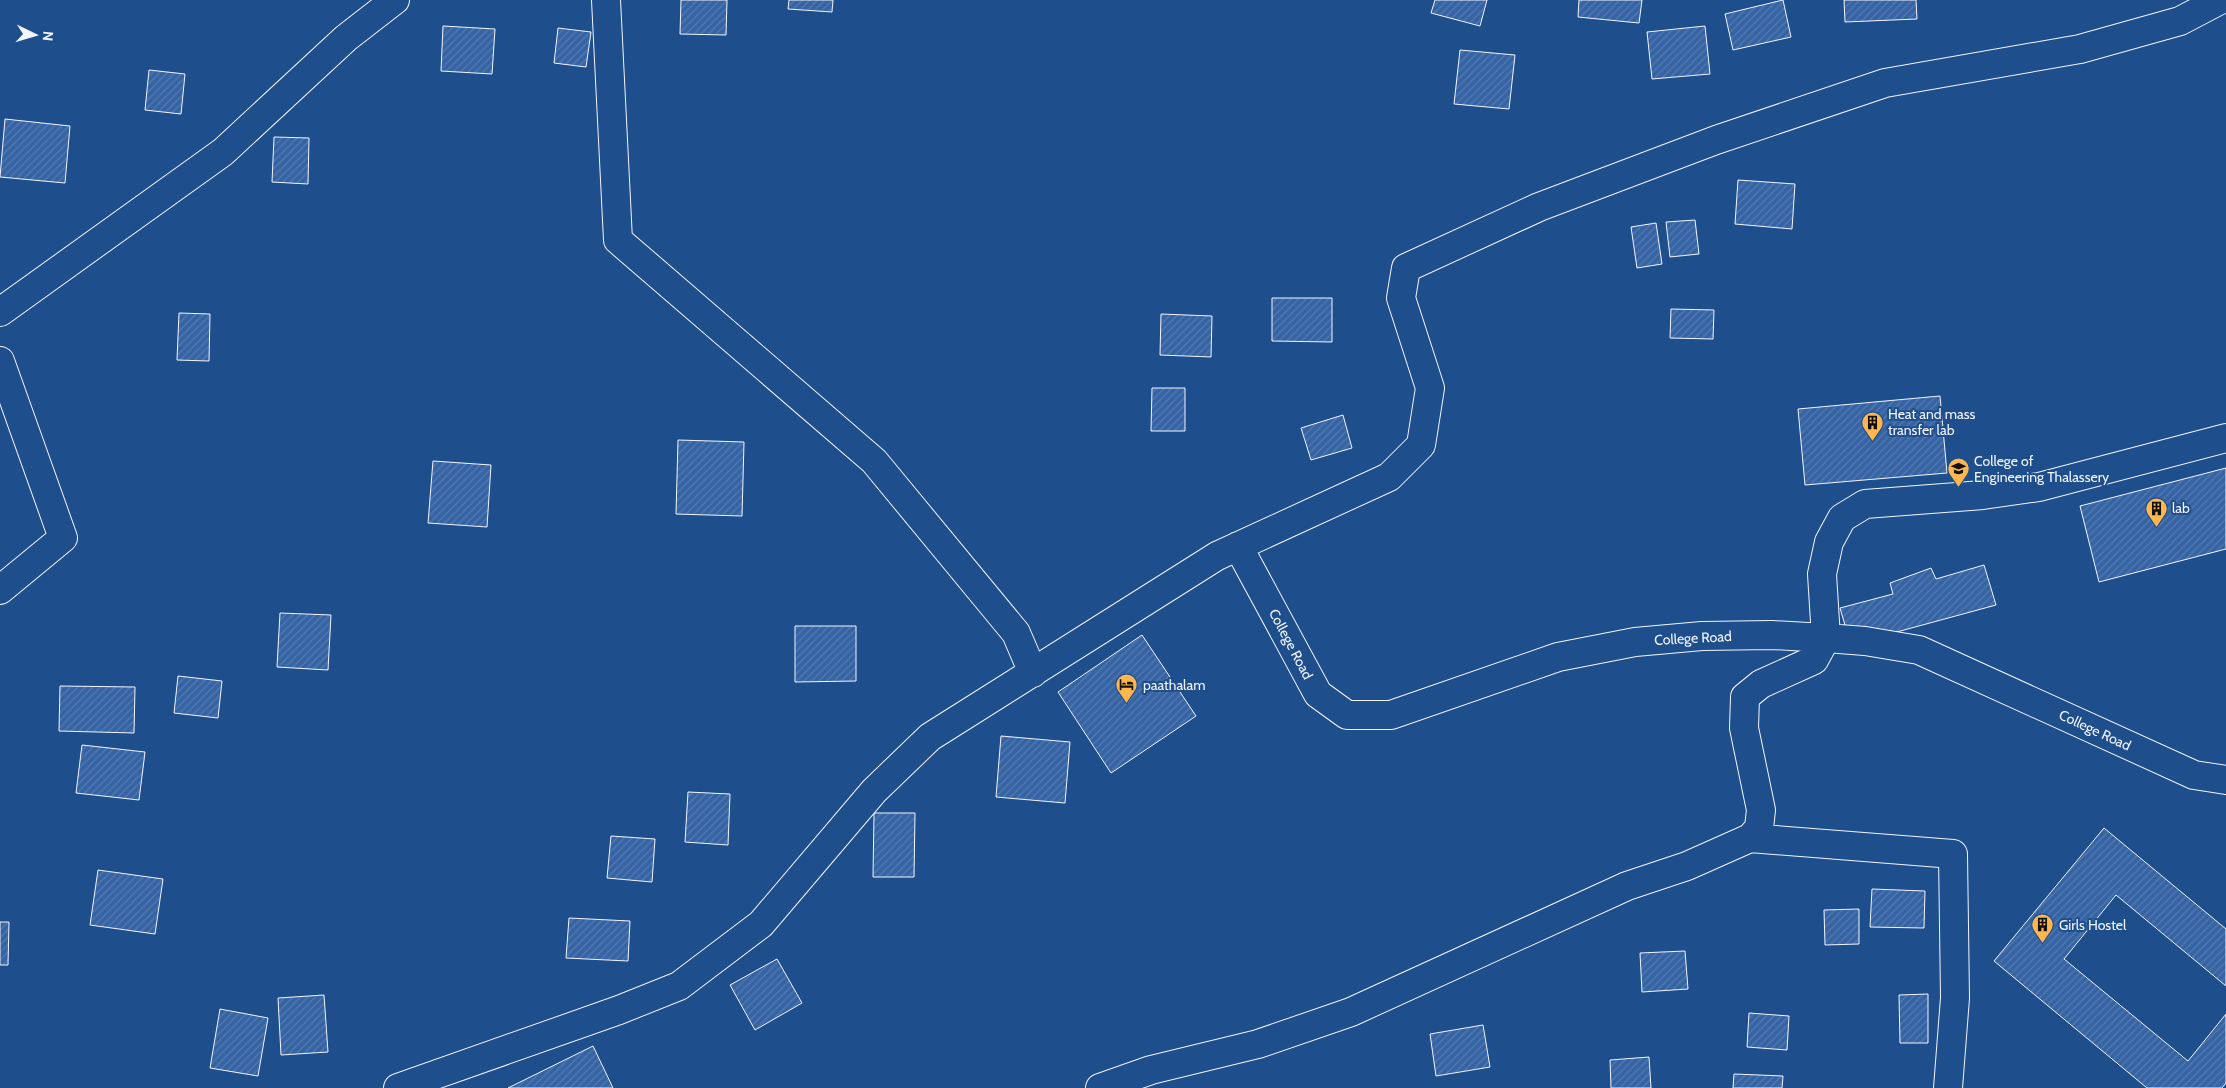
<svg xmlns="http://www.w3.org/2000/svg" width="2226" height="1088" font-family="Cabin,sans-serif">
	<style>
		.building { fill: url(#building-hatch); stroke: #f2f6ff }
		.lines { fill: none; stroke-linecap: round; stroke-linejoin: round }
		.minor-casing { stroke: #f2f6ff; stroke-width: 30 }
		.minor { stroke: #1f4e8c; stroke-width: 28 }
		.labels { text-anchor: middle; stroke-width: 4; stroke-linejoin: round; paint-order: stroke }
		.poi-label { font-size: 14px; fill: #f2f6ff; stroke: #1f4e8c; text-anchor: start }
		.street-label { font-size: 14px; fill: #f2f6ff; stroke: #1f4e8c }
	</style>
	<defs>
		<pattern id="building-hatch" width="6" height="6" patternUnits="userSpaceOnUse" patternTransform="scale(1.25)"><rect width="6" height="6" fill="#3563a3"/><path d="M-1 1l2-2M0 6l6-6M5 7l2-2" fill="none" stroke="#537ab1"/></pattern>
	</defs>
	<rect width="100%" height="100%" fill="#1f4e8c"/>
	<path class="building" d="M681,0H727L726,35L680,34Z
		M789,0H833L832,12L788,9Z
		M1435,0H1487L1480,26L1431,13Z
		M1579,0H1642L1639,23L1578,17Z
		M1783,0L1791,37L1733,50L1725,14Z
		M1844,0H1916L1917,19L1845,22Z
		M443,26L495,29L492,74L441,71Z
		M1705,26L1710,74L1652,79L1647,32Z
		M558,28L591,32L586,67L554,63Z
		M1460,50L1515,55L1509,109L1454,104Z
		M149,70L185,74L181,114L145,110Z
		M5,119L70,126L65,183L0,177Z
		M274,137L309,138L308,184L272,182Z
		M1738,180L1795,184L1792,229L1735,224Z
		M1695,220L1699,254L1670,257L1666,222Z
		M1656,223L1662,264L1637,268L1631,227Z
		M1272,298H1332V342L1272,341Z
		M1671,309L1714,310L1713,339L1670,338Z
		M179,313L210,314L209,361L177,360Z
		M1161,314L1212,316L1211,357L1160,355Z
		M1152,388H1185V431H1151Z
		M1940,396L1947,473L1805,485L1798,409Z
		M1343,415L1352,448L1311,460L1301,428Z
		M678,440L744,442L742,516L676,514Z
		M433,461L491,465L487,527L428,523Z
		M2226,468V549L2099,582L2080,506Z
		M1984,565L1996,605L1882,636L1847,632L1840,608L1893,594L1890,583L1931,568L1936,579Z
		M280,613L331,615L328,670L277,667Z
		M795,626H856V681L795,682Z
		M1142,635L1196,716L1111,773L1058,692Z
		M178,676L222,681L218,718L174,713Z
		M60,686L135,687L134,733L59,731Z
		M1001,736L1070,742L1065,803L996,797Z
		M82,745L145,752L139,800L76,793Z
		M688,792L730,794L728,845L685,842Z
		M874,813H915L914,877H873Z
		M2104,828L2226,929V986L2116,895L2064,959L2188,1061L2226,1014V1083L2222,1088H2147L1994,961Z
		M611,836L655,839L652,882L607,878Z
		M98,870L163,879L155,934L90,925Z
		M1872,889L1925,891L1924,928L1870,927Z
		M1859,909V944L1825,945L1824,910Z
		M569,918L630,921L628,961L566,958Z
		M0,922H9L8,965H0Z
		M1685,951L1688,989L1642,992L1640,953Z
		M777,959L802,1003L755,1030L730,985Z
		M1928,994V1043H1900L1899,995Z
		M324,995L328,1052L281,1055L278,998Z
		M220,1009L268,1018L258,1076L210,1068Z
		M1749,1013L1789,1016L1787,1050L1747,1047Z
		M1483,1025L1490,1067L1436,1076L1430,1034Z
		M593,1046L613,1088H508Z
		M1649,1057L1651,1088H1611L1610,1060Z
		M1734,1074L1783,1076L1782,1088H1733Z"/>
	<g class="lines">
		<defs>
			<path id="minor" d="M606,0L618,240L874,461L1016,633L1033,673
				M0,312L223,152L346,38L395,0
				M0,361L63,538L0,590
				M1238,546L1318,694L1347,715H1391L1558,657L1635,642L1702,636L1772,635L1826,638L1865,641L1919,650L2194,775L2226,780
				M1750,838L1953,854L1955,998L1948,1088
				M398,1088L619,1010L679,986L761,924L874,791L930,737L1217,556L1389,477L1421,445L1430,388L1401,298L1406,268L1539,207L1716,140L1885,83L2080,49L2180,21L2220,0
				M1100,1088L1151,1070L1258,1044L1351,1012L1627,886L1687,866L1750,838L1759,828L1761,810L1744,728L1745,697L1761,684L1814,660L1826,638L1822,574L1829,542L1842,518L1865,504L1983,495L2039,487L2226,438"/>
		</defs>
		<use href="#minor" class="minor-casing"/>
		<use href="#minor" class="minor"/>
	</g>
	<defs>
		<symbol id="building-pin" viewBox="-11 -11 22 30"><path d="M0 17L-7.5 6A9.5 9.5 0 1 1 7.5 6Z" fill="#ffb74d" stroke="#1f4e8c"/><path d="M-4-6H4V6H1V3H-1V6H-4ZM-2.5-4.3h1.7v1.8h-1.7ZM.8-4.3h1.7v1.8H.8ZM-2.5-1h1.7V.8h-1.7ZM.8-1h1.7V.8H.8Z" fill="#111"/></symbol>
		<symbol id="university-pin" viewBox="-11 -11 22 30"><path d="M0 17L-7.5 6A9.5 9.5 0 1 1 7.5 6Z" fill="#ffb74d" stroke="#1f4e8c"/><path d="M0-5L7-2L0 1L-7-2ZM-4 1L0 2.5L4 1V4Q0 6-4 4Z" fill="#111"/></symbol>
		<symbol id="hotel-pin" viewBox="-11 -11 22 30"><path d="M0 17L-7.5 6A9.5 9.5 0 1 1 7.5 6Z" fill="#ffb74d" stroke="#1f4e8c"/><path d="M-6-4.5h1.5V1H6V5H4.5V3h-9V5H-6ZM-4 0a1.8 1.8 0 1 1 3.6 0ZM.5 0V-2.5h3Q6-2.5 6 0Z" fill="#111"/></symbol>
	</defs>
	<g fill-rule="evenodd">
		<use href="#building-pin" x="1860" y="410" width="25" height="34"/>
		<use href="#university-pin" x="1946" y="456" width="25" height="34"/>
		<use href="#building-pin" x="2144" y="496" width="25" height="34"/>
		<use href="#hotel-pin" x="1114" y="672" width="25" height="34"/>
		<use href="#building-pin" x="2030" y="912" width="25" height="34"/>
	</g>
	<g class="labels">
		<g class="poi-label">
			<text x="1888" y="419">Heat and mass<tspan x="1888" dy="16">transfer lab</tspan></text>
			<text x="1974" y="466">College of<tspan x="1974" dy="16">Engineering Thalassery</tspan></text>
			<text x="2172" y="513">lab</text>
			<text x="1143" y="690">paathalam</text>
			<text x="2059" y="930">Girls Hostel</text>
		</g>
		<g class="street-label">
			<text transform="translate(1693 638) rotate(-3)" y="5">College Road</text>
			<text transform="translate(1291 644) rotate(62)" y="5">College Road</text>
			<text transform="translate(2095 730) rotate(25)" y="5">College Road</text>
		</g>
	</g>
	<g transform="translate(35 35) rotate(95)" stroke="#1f4e8c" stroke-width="4" paint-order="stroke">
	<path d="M0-4L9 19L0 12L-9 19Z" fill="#f2f6ff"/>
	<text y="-8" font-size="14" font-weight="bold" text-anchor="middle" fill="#f2f6ff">N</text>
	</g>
</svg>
